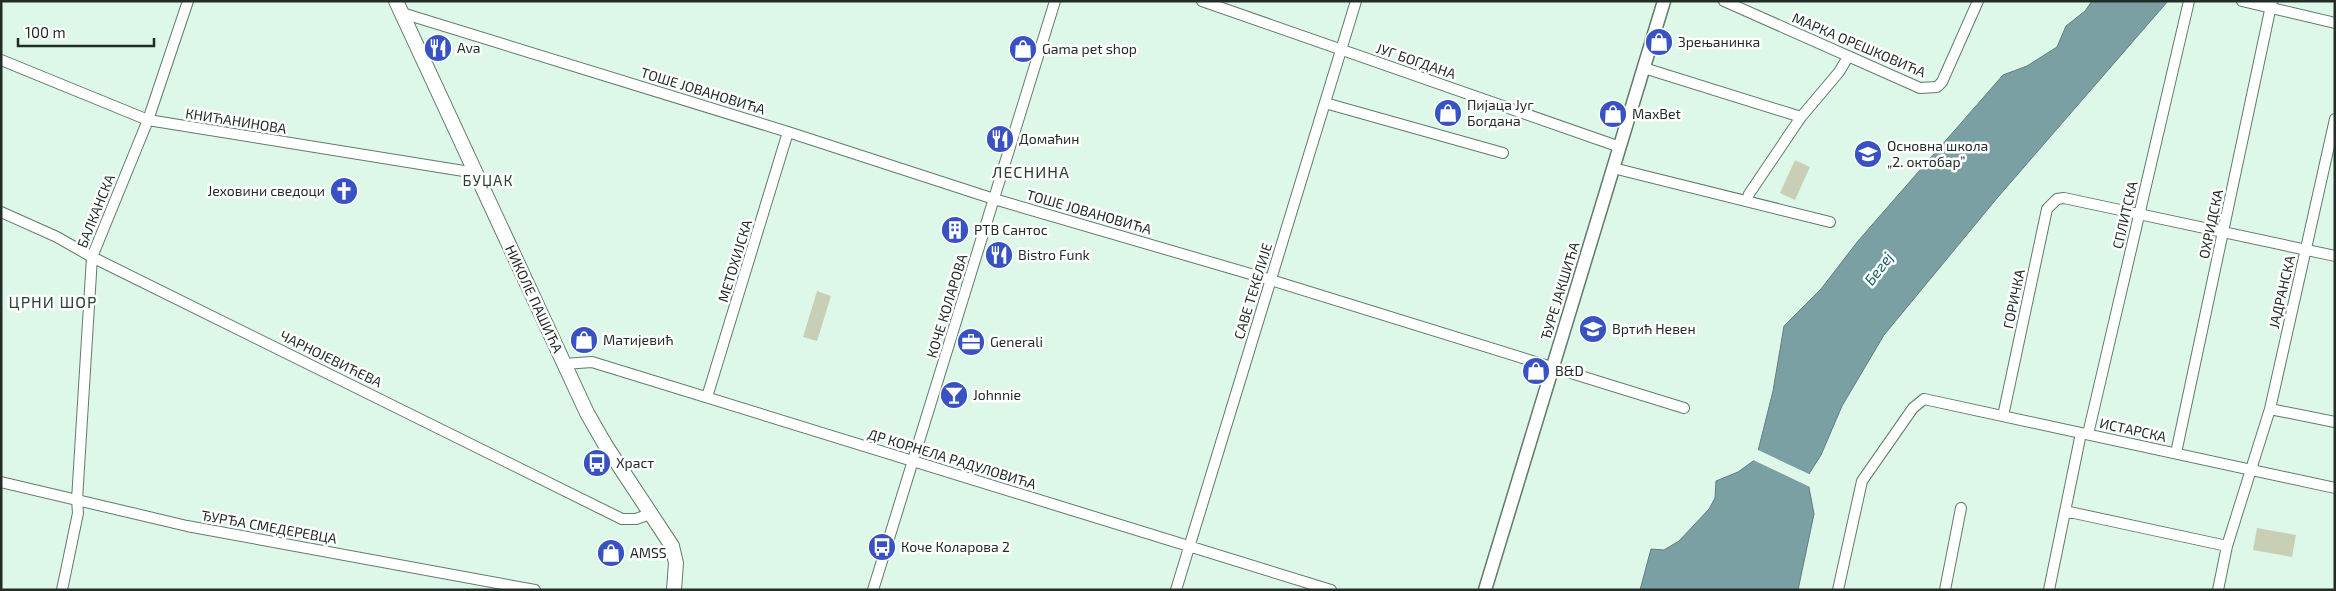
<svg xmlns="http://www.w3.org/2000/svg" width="2336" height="591" font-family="'Exo 2',sans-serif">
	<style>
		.green { fill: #c9cfb4 }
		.water { fill: #7ba0a4; stroke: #617e7e }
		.pier { fill: #ddf8e8 }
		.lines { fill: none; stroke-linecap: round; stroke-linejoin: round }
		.minor-casing { stroke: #617a6c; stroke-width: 12 }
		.tertiary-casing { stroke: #617a6c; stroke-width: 15 }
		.secondary-casing { stroke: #617a6c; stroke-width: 16 }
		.minor { stroke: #fff; stroke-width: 10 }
		.tertiary { stroke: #fff; stroke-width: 12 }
		.secondary { stroke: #fff; stroke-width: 14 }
		.labels { text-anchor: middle; stroke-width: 5; stroke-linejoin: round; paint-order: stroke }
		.poi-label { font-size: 14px; fill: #232d27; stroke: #fff; text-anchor: start }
		.street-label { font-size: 14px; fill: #232d27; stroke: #fff }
		.neighbourhood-label { font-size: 15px; letter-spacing: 1px; fill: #2b4235; stroke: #fff }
		.water-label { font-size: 15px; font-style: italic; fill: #146369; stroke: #fff }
		.quarter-label { font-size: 16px; letter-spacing: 1px; fill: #2b4235; stroke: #fff }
	</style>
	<rect width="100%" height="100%" fill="#ddf8e8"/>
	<path class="green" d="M1795,160L1810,167L1795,200L1780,193Z
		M817,291L831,296L817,341L803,337Z
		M2257,528L2296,535L2292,557L2253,550Z"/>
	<path class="water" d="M2092,1H2168L1998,197L1884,335L1842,406L1821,455L1807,477L1814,514L1798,590H1640L1651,549L1664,550L1679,541L1709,509L1715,498L1716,481L1738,472L1756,459L1773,391L1784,326L1821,289L1858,241L2003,75L2027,66L2057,47L2066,26L2085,11Z"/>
	<path class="pier" d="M1756,449L1811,475L1812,488L1751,459Z"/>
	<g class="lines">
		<defs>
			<path id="minor" d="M1202,1L1620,147
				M1724,1L1920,88L1937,87L1942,82L1978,1
				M2242,1L2335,23
				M402,13L788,132L994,199L1271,280L1684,408
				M1,60L148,120L476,173
				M1644,68L1801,117
				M1325,103L1503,153
				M1613,168L1830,222
				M1747,200L1749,194L1801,117L1839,72L1848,57
				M1,212L57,237L92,257L622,519H636L650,514
				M564,364L592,362L1331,590
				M707,397L788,132
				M2270,409L2335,422
				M2003,416L2047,209L2057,199L2064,198L2335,256
				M2088,434L2189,1
				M2176,453L2272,1
				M1,482L187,526L535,590
				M2065,511L2227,546
				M62,590L78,513L77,500L92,257L148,120L188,1
				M873,590L1055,1
				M1176,590L1356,1
				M1838,590L1862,481L1913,408L1924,399L2335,488
				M1945,590L1961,508
				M2049,590L2081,433
				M2218,590L2227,546L2270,409L2335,119"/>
			<path id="tertiary" d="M1485,590L1664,1"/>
			<path id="secondary" d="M396,1L587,413L606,446L672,546L676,563L674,590"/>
		</defs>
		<use href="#minor" class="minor-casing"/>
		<use href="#tertiary" class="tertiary-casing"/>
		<use href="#secondary" class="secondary-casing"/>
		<use href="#minor" class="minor"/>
		<use href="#tertiary" class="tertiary"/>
		<use href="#secondary" class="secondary"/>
	</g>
	<defs>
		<symbol id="shop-disc" viewBox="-11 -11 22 22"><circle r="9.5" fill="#3852c4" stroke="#fff"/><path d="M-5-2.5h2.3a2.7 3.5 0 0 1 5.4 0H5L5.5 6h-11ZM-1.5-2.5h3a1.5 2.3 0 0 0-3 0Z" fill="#fff"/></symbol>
		<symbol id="restaurant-disc" viewBox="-11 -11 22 22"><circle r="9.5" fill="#3852c4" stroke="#fff"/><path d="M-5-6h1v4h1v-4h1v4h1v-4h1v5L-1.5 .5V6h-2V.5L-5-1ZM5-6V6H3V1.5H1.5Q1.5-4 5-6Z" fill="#fff"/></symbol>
		<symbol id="school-disc" viewBox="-11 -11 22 22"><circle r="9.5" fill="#3852c4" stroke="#fff"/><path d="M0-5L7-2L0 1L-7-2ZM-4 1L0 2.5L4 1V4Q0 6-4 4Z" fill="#fff"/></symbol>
		<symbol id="church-disc" viewBox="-11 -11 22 22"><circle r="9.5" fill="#3852c4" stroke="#fff"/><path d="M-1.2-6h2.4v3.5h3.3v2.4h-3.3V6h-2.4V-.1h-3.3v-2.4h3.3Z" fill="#fff"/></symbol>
		<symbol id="building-disc" viewBox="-11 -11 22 22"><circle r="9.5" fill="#3852c4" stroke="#fff"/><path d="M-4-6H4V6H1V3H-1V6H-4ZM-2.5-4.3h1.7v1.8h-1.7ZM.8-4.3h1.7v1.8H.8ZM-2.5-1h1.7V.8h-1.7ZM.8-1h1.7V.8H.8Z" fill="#fff"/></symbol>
		<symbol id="office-disc" viewBox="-11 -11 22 22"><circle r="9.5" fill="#3852c4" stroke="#fff"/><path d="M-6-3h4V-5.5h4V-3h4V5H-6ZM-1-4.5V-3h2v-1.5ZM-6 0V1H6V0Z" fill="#fff"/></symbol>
		<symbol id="bar-disc" viewBox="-11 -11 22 22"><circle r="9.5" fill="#3852c4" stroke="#fff"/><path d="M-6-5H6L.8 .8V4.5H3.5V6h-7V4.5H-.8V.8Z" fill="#fff"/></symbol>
		<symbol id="bus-disc" viewBox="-11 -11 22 22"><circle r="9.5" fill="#3852c4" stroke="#fff"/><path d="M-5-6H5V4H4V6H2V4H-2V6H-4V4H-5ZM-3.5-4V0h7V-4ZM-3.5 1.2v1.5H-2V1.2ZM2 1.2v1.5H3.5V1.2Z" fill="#fff"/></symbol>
	</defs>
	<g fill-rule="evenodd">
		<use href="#shop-disc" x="1643" y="26" width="32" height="32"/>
		<use href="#restaurant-disc" x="422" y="32" width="32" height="32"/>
		<use href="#shop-disc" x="1007" y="33" width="32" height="32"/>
		<use href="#shop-disc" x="1432" y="97" width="32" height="32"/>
		<use href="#shop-disc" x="1597" y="98" width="32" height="32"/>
		<use href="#restaurant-disc" x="984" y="123" width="32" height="32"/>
		<use href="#school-disc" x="1852" y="138" width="32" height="32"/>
		<use href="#church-disc" x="328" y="175" width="32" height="32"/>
		<use href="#building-disc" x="939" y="214" width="32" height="32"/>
		<use href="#restaurant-disc" x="983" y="239" width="32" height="32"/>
		<use href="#school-disc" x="1577" y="313" width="32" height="32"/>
		<use href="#shop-disc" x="568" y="324" width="32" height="32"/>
		<use href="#office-disc" x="955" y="326" width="32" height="32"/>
		<use href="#shop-disc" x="1520" y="355" width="32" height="32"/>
		<use href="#bar-disc" x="938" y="379" width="32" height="32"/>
		<use href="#bus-disc" x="581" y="447" width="32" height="32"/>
		<use href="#bus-disc" x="866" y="531" width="32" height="32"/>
		<use href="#shop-disc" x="595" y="537" width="32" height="32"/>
	</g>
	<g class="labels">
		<g class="poi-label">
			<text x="1678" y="47">Зрењанинка</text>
			<text x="457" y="53">Ava</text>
			<text x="1042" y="54">Gama pet shop</text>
			<text x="1467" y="110">Пијаца Југ<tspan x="1467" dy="16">Богдана</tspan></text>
			<text x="1632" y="119">MaxBet</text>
			<text x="1019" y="144">Домаћин</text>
			<text x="1887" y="151">Основна школа<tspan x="1887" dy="16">„2. октобар”</tspan></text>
			<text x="325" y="196" text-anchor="end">Јеховини сведоци</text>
			<text x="974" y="235">РТВ Сантос</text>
			<text x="1018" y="260">Bistro Funk</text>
			<text x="1612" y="334">Вртић Невен</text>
			<text x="603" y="345">Матијевић</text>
			<text x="990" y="347">Generali</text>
			<text x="1555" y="376">B&amp;D</text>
			<text x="973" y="400">Johnnie</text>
			<text x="616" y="468">Храст</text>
			<text x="901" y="552">Коче Коларова 2</text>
			<text x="630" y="558">AMSS</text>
		</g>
		<g class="street-label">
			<text transform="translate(1859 45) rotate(23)" y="5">МАРКА ОРЕШКОВИЋА</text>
			<text transform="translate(1416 61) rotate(19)" y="5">ЈУГ БОГДАНА</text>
			<text transform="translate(703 91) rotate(17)" y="5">ТОШЕ ЈОВАНОВИЋА</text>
			<text transform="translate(236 121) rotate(9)" y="5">КНИЋАНИНОВА</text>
			<text transform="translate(96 211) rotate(-68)" y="5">БАЛКАНСКА</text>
			<text transform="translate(1089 212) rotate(16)" y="5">ТОШЕ ЈОВАНОВИЋА</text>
			<text transform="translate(2125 215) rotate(-77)" y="5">СПЛИТСКА</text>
			<text transform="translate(2211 224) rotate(-78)" y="5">ОХРИДСКА</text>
			<text transform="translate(735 261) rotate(-73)" y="5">МЕТОХИЈСКА</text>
			<text transform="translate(1253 291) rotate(-73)" y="5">САВЕ ТЕКЕЛИЈЕ</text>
			<text transform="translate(1560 291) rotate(-73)" y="5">ЂУРЕ ЈАКШИЋА</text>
			<text transform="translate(2282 292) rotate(-77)" y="5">ЈАДРАНСКА</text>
			<text transform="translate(534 299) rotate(65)" y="5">НИКОЛЕ ПАШИЋА</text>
			<text transform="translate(2014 299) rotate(-78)" y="5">ГОРИЧКА</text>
			<text transform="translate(947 306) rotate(-73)" y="5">КОЧЕ КОЛАРОВА</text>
			<text transform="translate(331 359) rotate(26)" y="5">ЧАРНОЈЕВИЋЕВА</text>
			<text transform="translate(2133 430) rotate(12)" y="5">ИСТАРСКА</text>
			<text transform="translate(952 459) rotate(17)" y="5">ДР КОРНЕЛА РАДУЛОВИЋА</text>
			<text transform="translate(269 527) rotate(10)" y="5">ЂУРЂА СМЕДЕРЕВЦА</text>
		</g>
		<g class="neighbourhood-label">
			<text x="488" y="186">БУЏАК</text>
		</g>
		<g class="water-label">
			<text transform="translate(1879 269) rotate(-53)" y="5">Бегеј</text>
		</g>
		<g class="quarter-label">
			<text x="1031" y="178">ЛЕСНИНА</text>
			<text x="53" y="308">ЦРНИ ШОР</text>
		</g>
	</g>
	<rect width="2336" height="591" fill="none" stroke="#232d27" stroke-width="5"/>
	<path d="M18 38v8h136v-8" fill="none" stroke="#232d27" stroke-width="2.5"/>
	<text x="25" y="38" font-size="15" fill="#232d27" stroke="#ffffff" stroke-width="4" paint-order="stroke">100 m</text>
</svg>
